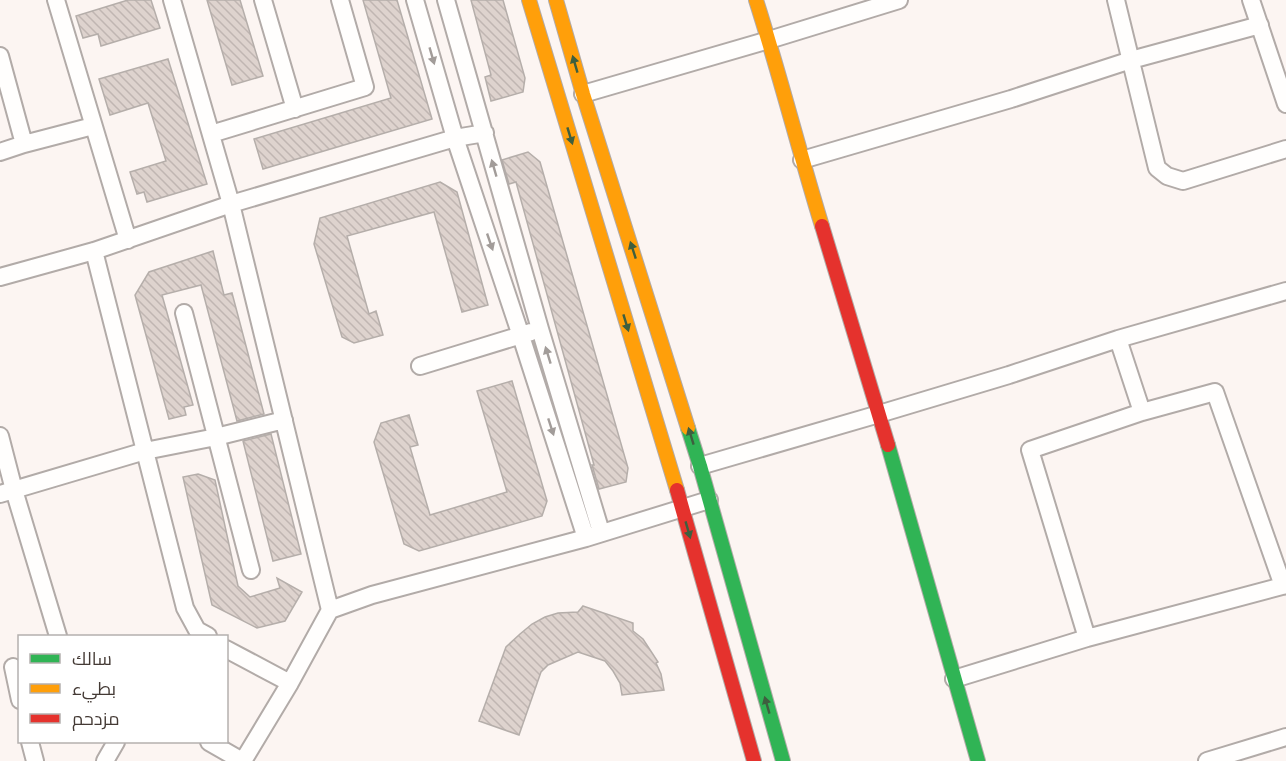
<svg xmlns="http://www.w3.org/2000/svg" width="1286" height="761" font-family="'Source Sans 3',Cairo,sans-serif">
	<style>
		.building { fill: url(#building-back-hatch); stroke: #b5aeaa; stroke-width: 1.5 }
		.lines { fill: none; stroke-linecap: round; stroke-linejoin: round }
		.street-casing { stroke: #b2aba8; stroke-width: 20 }
		.fast-casing { stroke: #b2aba8; stroke-width: 16 }
		.slow-casing { stroke: #b2aba8; stroke-width: 16 }
		.jam-casing { stroke: #b2aba8; stroke-width: 16 }
		.street { stroke: #fffefd; stroke-width: 16 }
		.fast { stroke: #30b455; stroke-width: 14 }
		.slow { stroke: #ff9f0a; stroke-width: 14 }
		.jam { stroke: #e5322d; stroke-width: 14 }
		.oneway { fill: #a29c99 }
		.oneway2 { fill: #3e5f3f }
	</style>
	<defs>
		<pattern id="building-back-hatch" width="6" height="6" patternUnits="userSpaceOnUse" patternTransform="scale(1.5)"><rect width="6" height="6" fill="#ded3ce"/><path d="M-1 5l2 2M0 0l6 6M5-1l2 2" fill="none" stroke="#c0b6b2"/></pattern>
	</defs>
	<rect width="100%" height="100%" fill="#fcf5f2"/>
	<path class="building" d="M128,0H151L160,28L101,46L98,34L83,38L76,16Z
		M207,0H240L263,76L232,85Z
		M363,0H397L432,119L263,169L254,139L391,98Z
		M471,0H503L525,78L523,92L491,101L485,77L491,75Z
		M168,59L207,184L147,202L144,192L137,194L130,172L166,161L148,103L110,115L99,79Z
		M528,152L540,162L628,468L626,482L599,489L592,465H594L516,182L509,184L502,160Z
		M440,182L457,192L488,305L462,312L434,212L347,236L369,314L376,311L383,335L354,343L342,337L314,244L320,218Z
		M213,251L224,295L232,293L264,414L237,421L201,285L162,295L193,405L184,407L186,415L169,419L135,295L149,272Z
		M512,381L547,501L542,516L419,551L404,544L374,442L381,423L409,415L418,445L410,447L430,515L507,492L477,391Z
		M271,434L301,554L273,561L243,441Z
		M198,474L215,480L238,586L250,597L280,588L277,578L302,592L285,621L257,628L212,605L183,477Z
		M583,606L633,623V631L643,639L658,662L656,663L661,674L664,690L622,695L620,683L613,671L605,661L578,652L548,665L541,672L519,735L479,721L506,647L520,634L532,624L545,617L558,613L578,612Z"/>
	<g class="lines">
		<defs>
			<path id="street" d="M56,0L128,240
				M172,0L231,204L330,610
				M263,0L295,109
				M415,0L455,138L521,336L586,538
				M446,0L540,329L601,532
				M1116,0L1157,168L1167,176L1183,181L1286,149
				M1251,0L1286,104
				M0,56L24,144
				M583,94L769,40L899,0
				M211,134L365,87L340,0
				M0,152L24,144L93,126
				M802,160L1011,99L1131,60L1260,25
				M94,251L185,608L197,630L208,636
				M0,277L94,251L231,204L455,138L485,133
				M184,313L251,570
				M1118,339L1142,412
				M420,366L531,332
				M0,436L14,490L58,636
				M700,466L879,414L1009,375L1118,339L1286,291
				M0,494L145,451L216,437L284,420
				M1087,638L1030,450L1142,412L1215,392L1283,586
				M226,649L290,683
				M13,667L20,700
				M954,679L1087,638L1286,585
				M30,742L35,761
				M209,742L242,761
				M105,761L116,742
				M243,761L290,683L330,610L372,595L586,538L709,500
				M1207,761L1286,737"/>
			<path id="fast" d="M688,428L700,466L783,761
				M888,445L978,761"/>
			<path id="slow" d="M529,0L677,490
				M556,0L583,94L688,428
				M756,0C780,75 799,151 822,226"/>
			<path id="jam" d="M822,226L888,445
				M677,490L754,761"/>
		</defs>
		<use href="#street" class="street-casing"/>
		<use href="#fast" class="fast-casing"/>
		<use href="#slow" class="slow-casing"/>
		<use href="#jam" class="jam-casing"/>
		<use href="#street" class="street"/>
		<use href="#fast" class="fast"/>
		<use href="#slow" class="slow"/>
		<use href="#jam" class="jam"/>
	</g>
	<defs><path id="oneway-solid" d="M-6-.8H1V-3.2L6.5 0L1 3.2V.8H-6Z" transform="scale(1.5)"/></defs>
	<g class="oneway">
		<use href="#oneway-solid" transform="translate(432 56) rotate(74)"/>
		<use href="#oneway-solid" transform="translate(494 168) rotate(-106)"/>
		<use href="#oneway-solid" transform="translate(490 242) rotate(71)"/>
		<use href="#oneway-solid" transform="translate(548 355) rotate(-107)"/>
		<use href="#oneway-solid" transform="translate(551 427) rotate(72)"/>
	</g>
	<g class="oneway2">
		<use href="#oneway-solid" transform="translate(575 64) rotate(-106)"/>
		<use href="#oneway-solid" transform="translate(570 136) rotate(73)"/>
		<use href="#oneway-solid" transform="translate(633 250) rotate(-108)"/>
		<use href="#oneway-solid" transform="translate(626 323) rotate(73)"/>
		<use href="#oneway-solid" transform="translate(691 436) rotate(-107)"/>
		<use href="#oneway-solid" transform="translate(688 530) rotate(74)"/>
		<use href="#oneway-solid" transform="translate(767 705) rotate(-106)"/>
	</g>
	<rect x="18" y="635" width="210" height="108" fill="#ffffff" stroke="#b4b0ae" stroke-width="1.5"/>
	<rect x="30" y="654" width="30" height="9" fill="#30b455" stroke="#b4b0ae" stroke-width="1.5"/>
	<text x="72" y="665" font-size="18" fill="#443a35">سالك</text>
	<rect x="30" y="684" width="30" height="9" fill="#ff9f0a" stroke="#b4b0ae" stroke-width="1.5"/>
	<text x="72" y="695" font-size="18" fill="#443a35">بطيء</text>
	<rect x="30" y="714" width="30" height="9" fill="#e5322d" stroke="#b4b0ae" stroke-width="1.5"/>
	<text x="72" y="725" font-size="18" fill="#443a35">مزدحم</text>
</svg>
